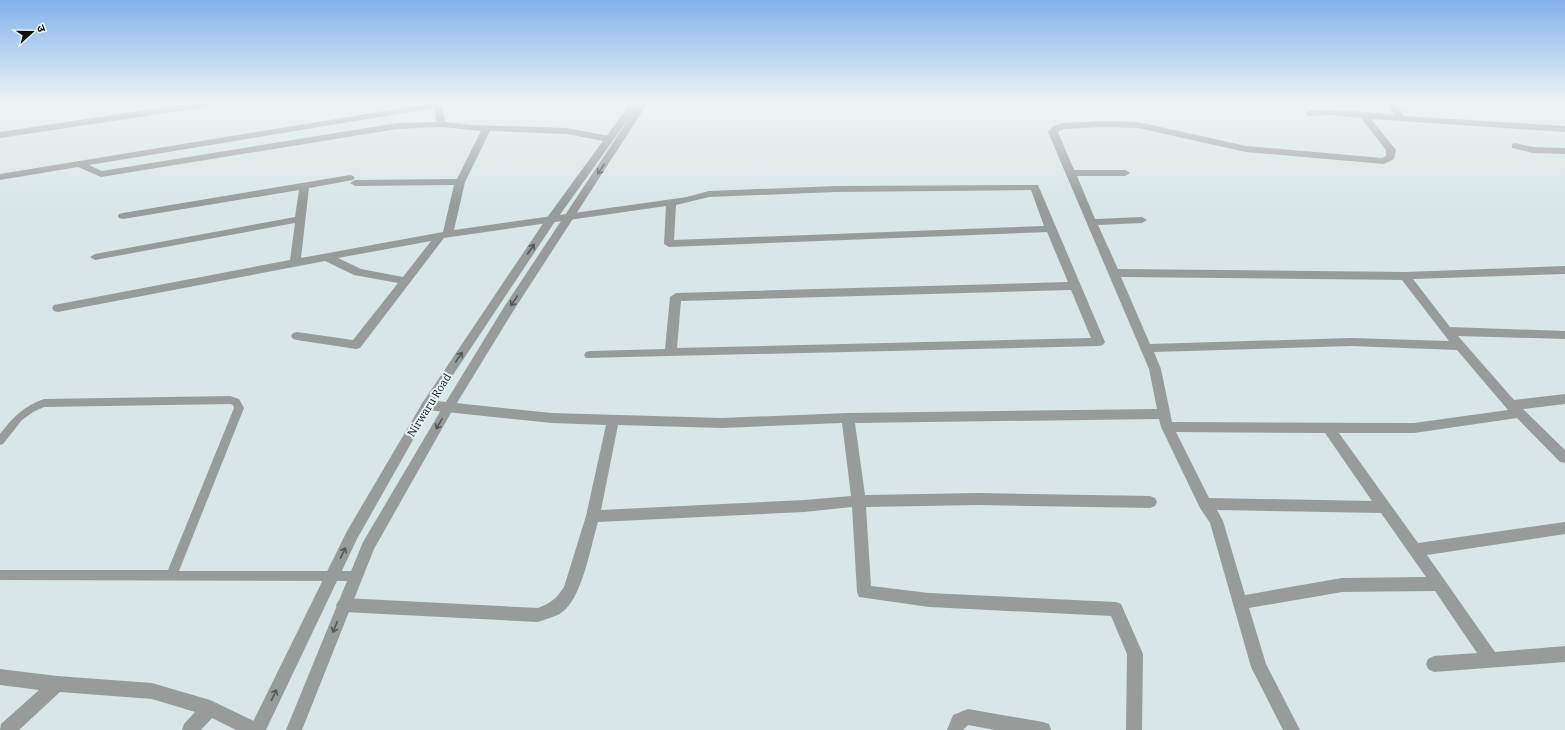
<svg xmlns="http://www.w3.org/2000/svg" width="1565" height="730" font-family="'IBM Plex Serif','Noto Sans Devanagari',serif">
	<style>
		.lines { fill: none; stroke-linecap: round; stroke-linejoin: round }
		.service { fill: #979c9b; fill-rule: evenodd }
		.minor { fill: #979c9b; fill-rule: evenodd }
		.tertiary { fill: #979c9b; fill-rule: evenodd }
		.oneway { stroke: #525757 }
		.labels { text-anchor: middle; stroke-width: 4; stroke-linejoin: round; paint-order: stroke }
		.street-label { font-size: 11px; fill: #0e1213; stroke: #e5f3f5 }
	</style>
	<rect width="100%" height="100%" fill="#d8e6e7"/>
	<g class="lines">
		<path class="service" d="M230,396L239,399L244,408L179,571H356L360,572L362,576L360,580L356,581L0,580V570H168L234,408L233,405L230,404L44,407L33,412L22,420L3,444L0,445V434C13,417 24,406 44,399Z"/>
		<path class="minor" d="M1,101H18L1,107Z
			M206,101H230L226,104L0,138V132Z
			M434,101H442L445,122L473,125L567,128L609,136L614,139L609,142L567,134L490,131L465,182L454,230L687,197L709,191L836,186L1038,185L1105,342L1103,345L1099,346L586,358L584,355L586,352L590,351L665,349L670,297L676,293L1068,282L1047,232L669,247L664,244L666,206L444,238L360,348L356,349L297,340L293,339L291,336L293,333L297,332L353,340L398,283L354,275L325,261L58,312L54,311L52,308L54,305L290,260L295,223L95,260L90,257L95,254L295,217L299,190L123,219L119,218L118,216L119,214L123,213L350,175L353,176L355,178L353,180L309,188L301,258L443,232L454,185L355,186L350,183L355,180L457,179L481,131L441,127L397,129L101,177L78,167L0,180V174L434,103ZM435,108L436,122L397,123L102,171L89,165ZM1031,190L1044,226L674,240L676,205L709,197L836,192ZM431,241L403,277L361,269L338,258ZM1071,290L1091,338L677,348L681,301Z
			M1386,101H1395L1404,116L1565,126V132L1371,119L1396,150L1394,159L1384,164L1246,152L1138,128L1104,127L1063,129L1058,132L1074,170H1125L1130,173L1125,176H1077L1095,219L1142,217L1147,220L1142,223L1098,225L1118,269L1405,272L1565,266V274L1413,279L1450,327L1565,331V339L1458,336L1514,400L1565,394V404L1523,409L1565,450V463L1560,462L1517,418L1414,433H1339L1418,543L1565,522V534L1427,555L1495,652L1565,646V662L1434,672L1428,669L1426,664L1428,659L1434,656L1477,653L1435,591L1342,592L1249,608L1266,664L1300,730H1283L1251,667L1210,523L1200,508L1161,427L1159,419L855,423L865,495L978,493L1150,496L1155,498L1157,502L1155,506L1150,508L978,505L866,507L871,586L929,593L1116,602L1121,604L1143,654L1142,730H1126L1127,654L1111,616L929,607L859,597L857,592L852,507L804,512L598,522C591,545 582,600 561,613C555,617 545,619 538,622L344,612L339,610L336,605L339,600L344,598L538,608C551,603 557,598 564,587L586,516L606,425L552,423L427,410L423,408L421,405L423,402L427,400L552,413L722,418L848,413L1157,409L1149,369L1048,132L1053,126L1062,123L1104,121L1138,122L1246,146L1382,158L1386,156V150L1361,118L1331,115L1309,116L1305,113C1313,105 1379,114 1394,115ZM1121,277L1402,280L1449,341L1351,338L1150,344ZM1351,346L1457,350L1508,410L1414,423L1172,422L1161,369L1154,352ZM842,423L851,496L804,500L601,510L618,425L722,428ZM1176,432L1325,433L1372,501L1209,498ZM1217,510L1381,513L1426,577L1342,578L1245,595L1223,521Z
			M1515,143L1533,147L1565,148V154L1533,153L1512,148V144Z
			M0,669L57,676L152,683L210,700L260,724L262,730H236L212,718L201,730H182L184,724L195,712L152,699L60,692L19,730H0L1,724L39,690L0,685Z
			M968,709L1043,722L1049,724L1051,730H995L968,725L963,730H947L953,715Z"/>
		<path class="tertiary" d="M632,101H649L512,313L452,411L374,549L302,730H286L363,542L444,405L504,307L632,114L554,223L431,408L357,539L266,730H249L347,531L423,402L546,219Z"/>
	</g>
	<defs><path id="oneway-shaft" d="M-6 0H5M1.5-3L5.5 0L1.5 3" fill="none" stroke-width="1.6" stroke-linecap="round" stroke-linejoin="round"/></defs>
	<g class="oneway">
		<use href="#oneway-shaft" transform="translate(601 169) rotate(123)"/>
		<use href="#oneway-shaft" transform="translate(531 249) rotate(-56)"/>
		<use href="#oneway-shaft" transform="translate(514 301) rotate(124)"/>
		<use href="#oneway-shaft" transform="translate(459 357) rotate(-56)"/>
		<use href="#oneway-shaft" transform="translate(439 424) rotate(120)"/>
		<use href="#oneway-shaft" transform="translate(343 553) rotate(-64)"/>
		<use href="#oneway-shaft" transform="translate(335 627) rotate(112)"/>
		<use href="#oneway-shaft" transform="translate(274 695) rotate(-64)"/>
	</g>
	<linearGradient id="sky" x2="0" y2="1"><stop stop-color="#82b1ec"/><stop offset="0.5" stop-color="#edf4f4"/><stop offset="1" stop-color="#edf4f4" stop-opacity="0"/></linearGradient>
	<rect width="1565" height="204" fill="url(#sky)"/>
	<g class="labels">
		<g class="street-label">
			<text transform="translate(429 405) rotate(-58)" y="4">Nirwaru Road</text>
		</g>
	</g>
	<g transform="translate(32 32) rotate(69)" stroke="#e5f3f5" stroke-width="3" paint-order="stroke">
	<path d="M0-3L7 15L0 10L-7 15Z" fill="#0e1213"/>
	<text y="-6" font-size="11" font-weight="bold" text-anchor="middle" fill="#0e1213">उ</text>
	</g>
</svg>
